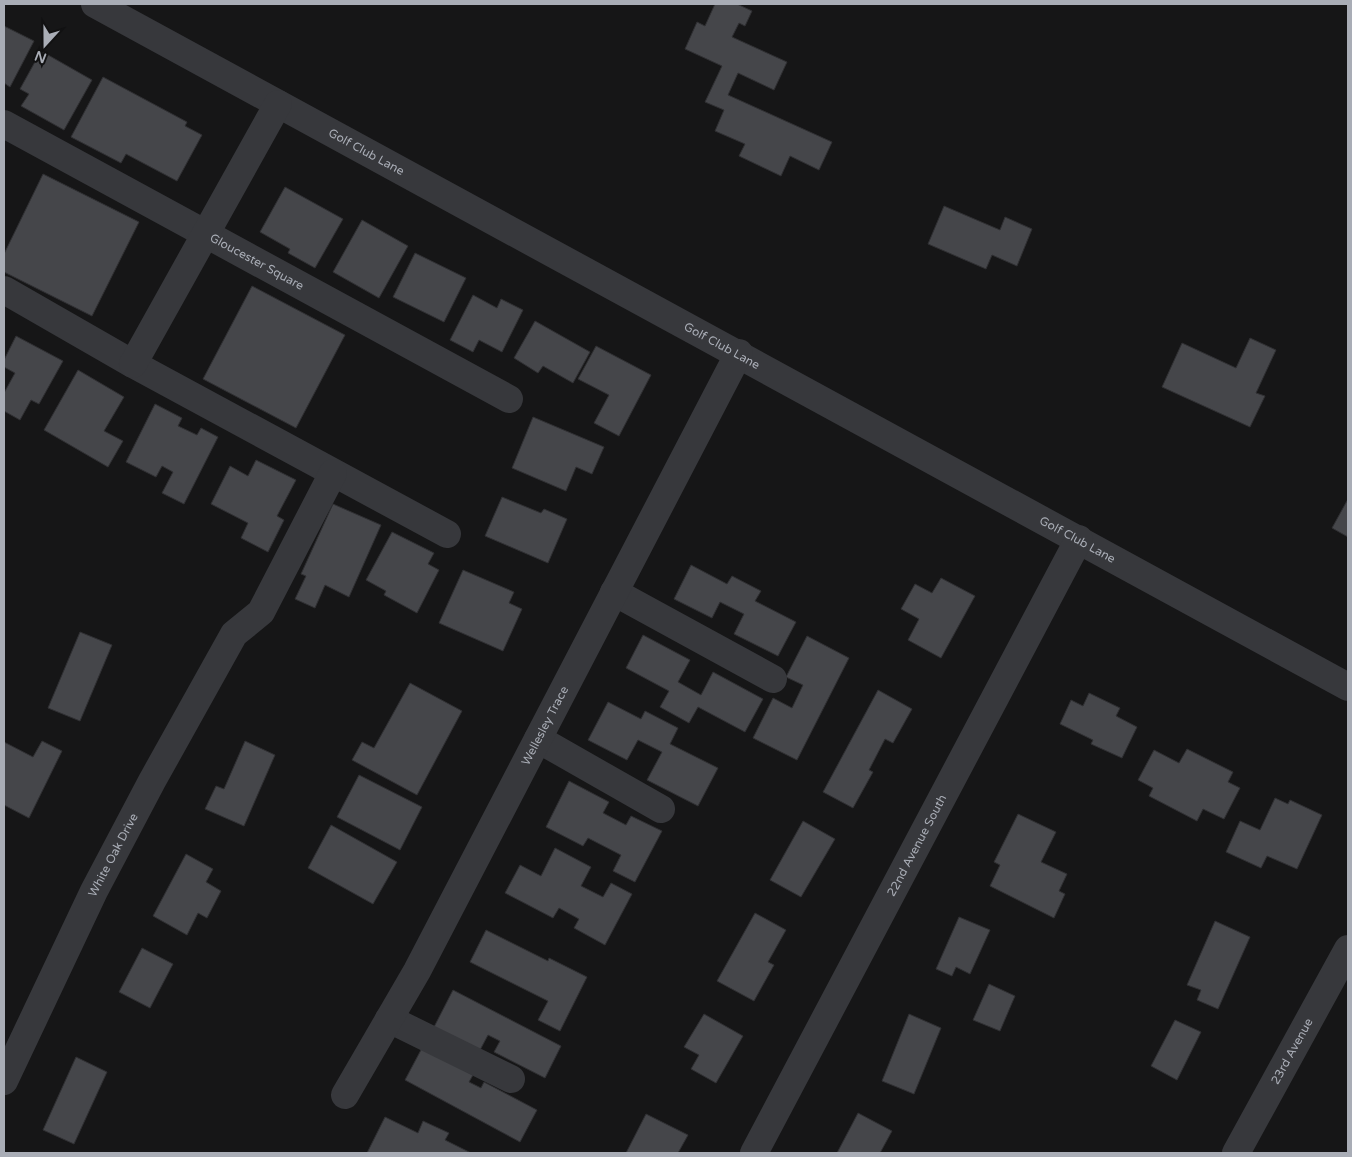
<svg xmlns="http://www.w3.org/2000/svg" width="1352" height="1157" font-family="'Varela Round',sans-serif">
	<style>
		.building { fill: #45464a; stroke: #303033 }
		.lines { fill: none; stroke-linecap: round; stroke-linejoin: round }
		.minor { stroke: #37383c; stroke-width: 28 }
		.labels { text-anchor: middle; stroke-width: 4; stroke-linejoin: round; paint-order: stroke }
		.street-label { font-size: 12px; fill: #a9adb6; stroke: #111112 }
	</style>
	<rect width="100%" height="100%" fill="#161617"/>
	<path class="building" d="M715,4H737L752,11L745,26L739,23L732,37L787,62L774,90L738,73L728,95L832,142L819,170L790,156L781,176L739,156L745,144L715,131L724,110L705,102L722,66L685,49L697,22L705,26Z
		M4,26L34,41L10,87L4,83Z
		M41,51L92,80L64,130L21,106L29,94L20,89Z
		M103,77L187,122L185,126L202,135L177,181L126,154L121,163L71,137Z
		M43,174L139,222L92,316L4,272V254Z
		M285,187L343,219L315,268L288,253L290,249L260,232Z
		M944,206L1000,230L1005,217L1032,229L1017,266L992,255L986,269L928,244Z
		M362,220L408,246L379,298L333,272Z
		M415,253L466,278L444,322L393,297Z
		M252,286L345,335L296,428L203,379Z
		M473,295L497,308L501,299L523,310L502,352L479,340L473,352L450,340Z
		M535,321L590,352L573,383L543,366L538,373L514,358Z
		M16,336L63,361L39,404L31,400L20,420L4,411V393L15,373L4,367V360Z
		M1250,338L1276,350L1256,393L1265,396L1250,427L1162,387L1182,343L1236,368Z
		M596,346L651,375L619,436L594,423L609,395L578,379Z
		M78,370L124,397L104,431L123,441L108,467L44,430Z
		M155,404L182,418L178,426L197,435L201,428L218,437L184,504L162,493L173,472L162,466L156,477L126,462Z
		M533,417L604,447L592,474L576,467L566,491L512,468Z
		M256,460L296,480L277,516L284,520L268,552L241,538L248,523L211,504L230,466L248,476Z
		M502,497L541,513L544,509L567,519L548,563L485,536Z
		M1348,499V537L1332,528Z
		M333,504L381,525L349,597L325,585L315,608L295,599L306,576L301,574Z
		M392,532L434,553L428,564L439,570L417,613L384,595L386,591L366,580Z
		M691,565L727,584L732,576L761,591L755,601L796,622L778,656L734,634L744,614L720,602L712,618L674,599Z
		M463,570L514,592L509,603L522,609L503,651L439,623Z
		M941,578L975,596L941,658L908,640L919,619L901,609L915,584L932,593Z
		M80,632L112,645L80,721L48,708Z
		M643,635L690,660L678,682L701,695L713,672L763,699L745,732L698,707L689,723L660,707L669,691L626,668Z
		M807,636L849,658L797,760L753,738L773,698L792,708L803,685L786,677Z
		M410,683L462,711L417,795L352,760L362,742L374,748Z
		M878,690L912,709L893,743L885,739L869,770L873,772L853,808L823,792Z
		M1089,693L1120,708L1116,716L1137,727L1122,758L1091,744L1093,740L1060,724L1071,700L1083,706Z
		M608,702L641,719L645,711L678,728L670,744L718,768L698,806L647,780L662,752L638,740L627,760L588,740Z
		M42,741L62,751L29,818L4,805V742L33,757Z
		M245,741L275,755L244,826L205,809L216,786L224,789Z
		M1187,749L1233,772L1228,782L1240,788L1224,819L1203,809L1197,821L1149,796L1153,788L1138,780L1154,750L1179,763Z
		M359,775L422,807L400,850L337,817Z
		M569,781L609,802L603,813L626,825L631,816L662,831L635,882L613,871L621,855L588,838L583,846L546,827Z
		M1275,798L1288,804L1290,800L1322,815L1297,869L1267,856L1261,868L1226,852L1240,821L1260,830Z
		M1018,814L1056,832L1041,862L1067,874L1059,891L1065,894L1054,918L990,886L1000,865L994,862Z
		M803,821L835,839L801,897L770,880Z
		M331,825L397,862L373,904L308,868Z
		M555,848L591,867L581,886L603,897L611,883L632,894L605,945L574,928L579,919L559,908L553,918L505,893L520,865L541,876Z
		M186,854L213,869L206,882L221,891L207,918L198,913L187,935L153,916Z
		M755,913L786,930L768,962L774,965L754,1001L717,981Z
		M959,917L990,930L970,974L956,967L952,976L936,969Z
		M1215,921L1250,937L1218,1009L1197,1000L1201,990L1187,985Z
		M486,930L548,961L549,958L587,977L560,1031L538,1020L548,1001L470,962Z
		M142,948L173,964L150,1008L119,992Z
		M989,984L1015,996L1000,1031L973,1020Z
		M453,990L561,1046L545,1078L494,1052L500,1041L488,1035L480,1050L434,1027Z
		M704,1014L743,1036L716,1083L691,1069L699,1055L684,1047Z
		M909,1014L941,1028L914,1094L882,1081Z
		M1175,1020L1201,1032L1177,1080L1151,1066Z
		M422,1048L473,1075L469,1082L481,1088L484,1082L537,1110L520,1142L405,1080Z
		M76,1057L107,1072L74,1144L43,1130Z
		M858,1113L892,1131L880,1153H837Z
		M646,1114L688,1135L678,1153H626Z
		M385,1117L418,1133L423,1121L449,1133L445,1140L471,1153H367Z"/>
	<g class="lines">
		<g class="minor">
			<path id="s1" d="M95,4L1348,687"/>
			<path id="s2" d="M4,124L509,399"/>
			<path d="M4,290L133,364L447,534"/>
			<path d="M133,364L278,104"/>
			<path d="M614,592L773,679"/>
			<path d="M538,739L661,809"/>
			<path d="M389,1019L511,1079"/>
			<path id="s3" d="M4,1081L94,891L152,781L234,634L261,612L333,473"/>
			<path id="s4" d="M345,1095L417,971L739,353"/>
			<path id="s5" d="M754,1153L1079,539"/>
			<path id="s6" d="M1236,1153L1348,949"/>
		</g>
	</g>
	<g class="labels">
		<g class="street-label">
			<text dy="4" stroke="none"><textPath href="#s1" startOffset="309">Golf Club Lane</textPath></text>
			<text dy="4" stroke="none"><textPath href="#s2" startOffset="288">Gloucester Square</textPath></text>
			<text dy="4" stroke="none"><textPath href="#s1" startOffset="714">Golf Club Lane</textPath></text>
			<text dy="4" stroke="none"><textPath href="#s1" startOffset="1119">Golf Club Lane</textPath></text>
			<text dy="4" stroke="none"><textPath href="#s4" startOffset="420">Wellesley Trace</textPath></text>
			<text dy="4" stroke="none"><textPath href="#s5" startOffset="348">22nd Avenue South</textPath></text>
			<text dy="4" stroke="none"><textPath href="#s3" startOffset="251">White Oak Drive</textPath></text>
			<text dy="4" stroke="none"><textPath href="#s6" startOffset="116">23rd Avenue</textPath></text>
		</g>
	</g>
	<rect width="1352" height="1157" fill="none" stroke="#a9adb6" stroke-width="10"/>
	<g transform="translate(45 45) rotate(201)" stroke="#111112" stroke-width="4" paint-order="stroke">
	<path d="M0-4L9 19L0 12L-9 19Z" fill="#a9adb6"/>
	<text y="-8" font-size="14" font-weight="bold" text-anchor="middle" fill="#a9adb6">N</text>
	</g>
</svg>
